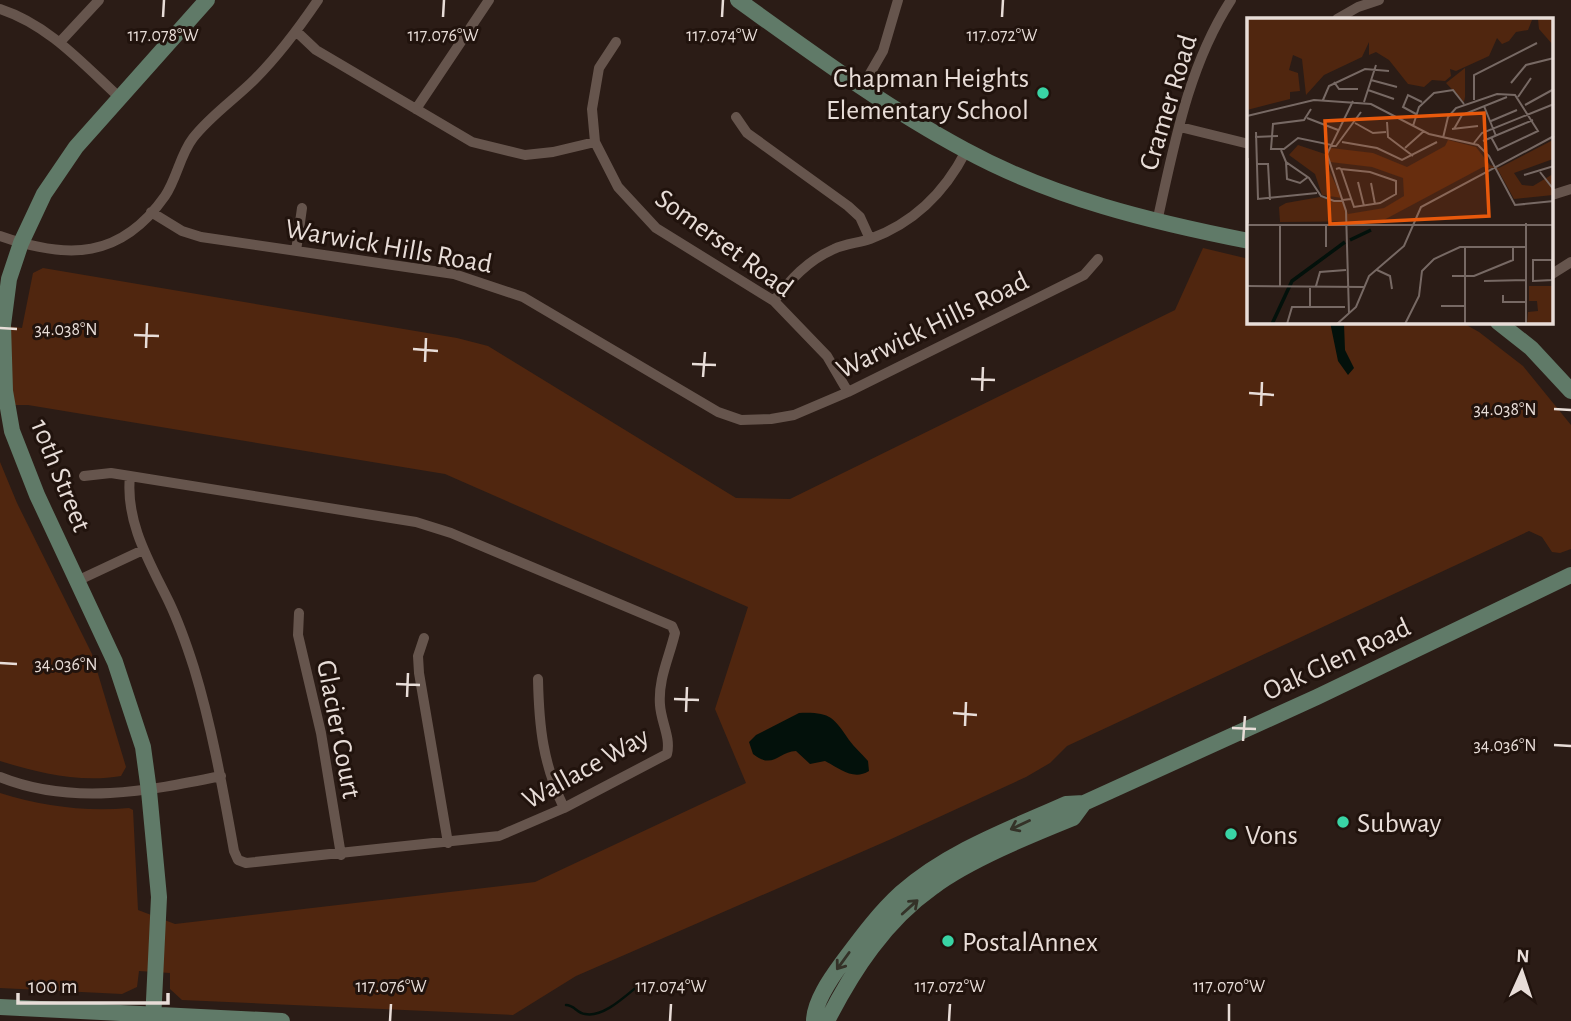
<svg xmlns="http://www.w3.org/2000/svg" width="1571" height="1021" font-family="'Alegreya Sans',sans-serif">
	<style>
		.green { fill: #50260f }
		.water { fill: #03110b }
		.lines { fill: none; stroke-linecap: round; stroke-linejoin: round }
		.stream { stroke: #03110b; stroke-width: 2.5 }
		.street { stroke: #66554d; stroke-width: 10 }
		.secondary { stroke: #607a68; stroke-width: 16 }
		.oneway { stroke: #343228 }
		.ticks { fill: none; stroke: #e8ddd8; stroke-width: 2.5 }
		.poi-dot { fill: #39d4a5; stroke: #21130d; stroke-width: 2.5 }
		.labels { text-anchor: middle; stroke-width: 6; stroke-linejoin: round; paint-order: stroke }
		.poi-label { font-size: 28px; fill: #e8ddd8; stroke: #21130d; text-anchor: start }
		.street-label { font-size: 28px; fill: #e8ddd8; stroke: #21130d }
		.inset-river { fill: none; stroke: #03110b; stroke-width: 3.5 }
		.inset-road { fill: none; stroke: #776964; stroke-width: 2 }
		.view { fill: #e8590c; fill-opacity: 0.15; stroke: #e8590c; stroke-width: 3.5 }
		.inset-edge { fill: none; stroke: #e8ddd8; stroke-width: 3.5 }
		.ticks-label { font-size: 18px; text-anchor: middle; fill: #e8ddd8; stroke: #21130d; stroke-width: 6; stroke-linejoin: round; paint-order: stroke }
	</style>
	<rect width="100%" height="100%" fill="#2b1c16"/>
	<path class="green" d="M1203,248L1249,259V322H1461L1479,332L1523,366L1571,425V549L1560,553L1552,552L1542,537L1529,531L1067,746L1050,763L1026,777L889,840L576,976L513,1015L182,1000L170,989V973L139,971L137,987L122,994L0,988V793C42,806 85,812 129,808L133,810L138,910L175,924L535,882L746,783L715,709L748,607L445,474L28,405H0V325L22,328L33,273L43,268L457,338L488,346L736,498L790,499L1175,310Z
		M0,462L17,503L92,654L126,767L121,776C80,783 39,773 0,761Z"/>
	<path class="water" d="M1330,322L1344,324L1345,350L1354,368L1348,375L1338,361Z
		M799,713C829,712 833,716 849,740C854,747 862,754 868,761L869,771C853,781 839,768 825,761L810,764L796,751C778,752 773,770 753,754L749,742L756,735Z"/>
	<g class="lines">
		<path class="stream" d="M566,1005C574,1005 577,1013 585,1014C605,1018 628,993 643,982"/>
		<path class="street" d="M0,9C49,25 83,64 120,98
			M1337,19L1358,7L1379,0
			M297,32L316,50L472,142L525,155L553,152L595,142
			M60,42L99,0
			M616,42L599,68L592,109L595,142L618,187L656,228L774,301L827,356L848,392
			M861,89L883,51L898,0
			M416,109L489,0
			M736,117L747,133L848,206L860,217L870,239
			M1180,127L1249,144
			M1552,195L1571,189
			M151,212L182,231L201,237L454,274L523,297L718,412L741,420L771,419L794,415L848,392L1084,275L1098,259
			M1157,222C1174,146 1188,66 1231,0
			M0,236C68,260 121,259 165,196C177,178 180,155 193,138C210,116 235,99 255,79C279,55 299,28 318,0
			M296,251L302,208
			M1552,274L1571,262
			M774,301C790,280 808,260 834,249C845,244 858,243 870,239C914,223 945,192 966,151
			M84,476L111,473L130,476L416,522L451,533L672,626L675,633C669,658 658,679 660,705C661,722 671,737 667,754L564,808L499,836L246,863L238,860L234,851C223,790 212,727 194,668C187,646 179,623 169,602C150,563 125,522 130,476
			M79,580L143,550
			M299,613L298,635L321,733L341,855
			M424,638L418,656L419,673L448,843
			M538,679C539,727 543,764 564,808
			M0,777C72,806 148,791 221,776"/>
		<path class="secondary" d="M738,0C812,53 885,107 965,150C1053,198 1152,222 1249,241
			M1498,322L1531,348L1571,391
			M0,1007L282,1021
			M153,1021L159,897L149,791L143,747L115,662L37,495L12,431L5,391L3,325L9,279L21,243L44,194L76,147L207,0
			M814,1021C814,1002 831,978 842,963C860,939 878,914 901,893C947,852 1010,829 1066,804L1084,803L1317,697L1571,575
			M827,1021C853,970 885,921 933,887C969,860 1031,835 1073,818L1084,803"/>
	</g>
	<defs><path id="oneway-shaft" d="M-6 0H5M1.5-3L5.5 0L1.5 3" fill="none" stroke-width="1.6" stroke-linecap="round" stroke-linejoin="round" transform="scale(1.75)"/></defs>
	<g class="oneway">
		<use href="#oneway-shaft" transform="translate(1020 825) rotate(155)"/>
		<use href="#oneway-shaft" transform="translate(910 907) rotate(-42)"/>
		<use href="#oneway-shaft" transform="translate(843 961) rotate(126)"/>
	</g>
	<path class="ticks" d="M163,17L164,0M443,17L444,0M722,17L723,0M1002,17L1003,0M0,328L17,329M134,335L159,336M146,348L147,323M413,349L438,351M425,362L426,338M692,364L716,365M703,377L705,352M971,379L995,380M982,391L983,367M1249,393L1274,395M1261,406L1262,382M1554,409L1571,410M0,663L17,664M396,684L420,685M407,697L408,673M674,699L699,700M686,712L687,687M953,713L977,715M965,726L966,702M1232,728L1256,729M1243,741L1245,716M1554,745L1571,746M390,1021L391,1004M670,1021L671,1004M949,1021L950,1004M1229,1021V1004"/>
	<g class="poi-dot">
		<circle cx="1043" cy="93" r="7"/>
		<circle cx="1343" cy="822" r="7"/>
		<circle cx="1231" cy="834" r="7"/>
		<circle cx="948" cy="941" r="7"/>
	</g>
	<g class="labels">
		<g class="poi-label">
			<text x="1029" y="87" text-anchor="end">Chapman Heights<tspan x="1029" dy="32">Elementary School</tspan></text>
			<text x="1357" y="832">Subway</text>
			<text x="1245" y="844">Vons</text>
			<text x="962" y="951">PostalAnnex</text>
		</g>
		<g class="street-label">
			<text transform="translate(1167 102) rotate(-73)" y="10">Cramer Road</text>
			<text transform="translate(725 242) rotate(36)" y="10">Somerset Road</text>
			<text transform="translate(389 245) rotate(10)" y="10">Warwick Hills Road</text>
			<text transform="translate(932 324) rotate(-26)" y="10">Warwick Hills Road</text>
			<text transform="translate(62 475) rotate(68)" y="10">10th Street</text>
			<text transform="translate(1336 658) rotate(-25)" y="10">Oak Glen Road</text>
			<text transform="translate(340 729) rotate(79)" y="10">Glacier Court</text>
			<text transform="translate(585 767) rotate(-29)" y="10">Wallace Way</text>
		</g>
	</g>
	<g transform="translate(1247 18)">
		<rect width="306" height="306" fill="#2b1c16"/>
		<path d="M0,1H284L285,2L281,12L269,14L262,23L255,26L250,20L242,38L209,53L203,51L204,58L198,63L185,62L177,69L161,66L142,42L129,34L122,37V24L115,39L77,57L59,77L55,41L46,37L42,52L51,55L53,73L43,74V81L0,92ZM291,1H306V27L292,11ZM218,50V79L217,84L199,65ZM201,122L229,129L243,147L252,150L306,122V141L267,155L275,167L286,168L306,156V177L267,181L251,152L236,149L135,203L33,204L32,189L39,185L73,179L96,184L101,196L137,190L157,178L156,160L125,149L83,144L80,148L95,180L75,177L68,156L42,137L51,127L78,136L84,130L126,135L160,149L198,128ZM282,268H306V306H280L281,294L291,293L290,283H282Z" fill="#50260f"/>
		<path class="inset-river" d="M103,222L124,212M25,306L45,263L98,224"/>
		<path class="inset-road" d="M124,62L150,69M87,64L92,71H111M264,65L279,47L307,40M121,72L147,81M271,79L284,60M76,82L82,68L118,51L142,53M227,82V57L290,25M117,84L129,47M278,87L307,71M237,88L249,118M64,91L57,102L26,106L24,131H37L51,120L89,128L114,94M169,96L156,89L161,77L175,84M0,98L67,82L124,86L182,116L231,127L242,138L268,187L307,183M60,100L91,112M244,103L270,92M140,104L141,119L166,138M108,105L126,115L139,114M166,108L172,89L187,75L206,72L217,86M205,111L231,108M207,111L215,97L260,79M9,114L11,181L70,175M8,119L31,118M196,120L201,99L209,90L250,76L268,77L291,113L251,132L244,119M236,123L286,102M95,124L130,130L155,142L190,124M227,125L235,115L307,86M158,130L177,113M34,132L39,144L62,160L74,178L87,183L104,181M1,140V205M39,144L40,161L53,165L61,159M9,146H21L23,182M89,151L92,150L94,151L123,154L149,163V176L133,185L107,189L94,151M293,154L307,172M277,157L307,148M111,164L117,188M124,165L128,186M279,205V306M0,207H307M79,207V229M305,242V262L286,263V242H307M130,252L143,258L145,271M205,258H227L266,242V229M237,263L279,262M0,268L117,269M33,268V206M63,268V290M69,268L73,254L99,252M256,277V284H279M194,288H218M102,296L99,193L80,136L106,83M40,306L45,289H98M90,306L109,289L122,258L157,228L174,189L307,118M158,306L172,278L175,253L187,241L213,229H279M218,306V229"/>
		<path class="view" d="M237,95L242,198L83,206L78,103Z"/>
		<rect width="306" height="306" class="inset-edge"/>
	</g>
	<g class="ticks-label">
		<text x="163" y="41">117.078°W</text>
		<text x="443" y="41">117.076°W</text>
		<text x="722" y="41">117.074°W</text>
		<text x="1002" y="41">117.072°W</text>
		<text x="66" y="335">34.038°N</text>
		<text x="1505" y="415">34.038°N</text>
		<text x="66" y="670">34.036°N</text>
		<text x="1505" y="751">34.036°N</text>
		<text x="391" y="992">117.076°W</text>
		<text x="671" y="992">117.074°W</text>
		<text x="950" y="992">117.072°W</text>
		<text x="1229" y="992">117.070°W</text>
	</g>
	<g transform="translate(1522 972) rotate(3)" stroke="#21130d" stroke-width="5" paint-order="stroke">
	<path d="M0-5L12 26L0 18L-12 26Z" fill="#e8ddd8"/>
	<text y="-10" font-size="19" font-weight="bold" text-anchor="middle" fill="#e8ddd8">N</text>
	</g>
	<path d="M18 993v10h150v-10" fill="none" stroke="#e8ddd8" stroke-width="3.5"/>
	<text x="28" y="993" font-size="21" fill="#e8ddd8" stroke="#21130d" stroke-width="5" paint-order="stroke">100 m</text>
</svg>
